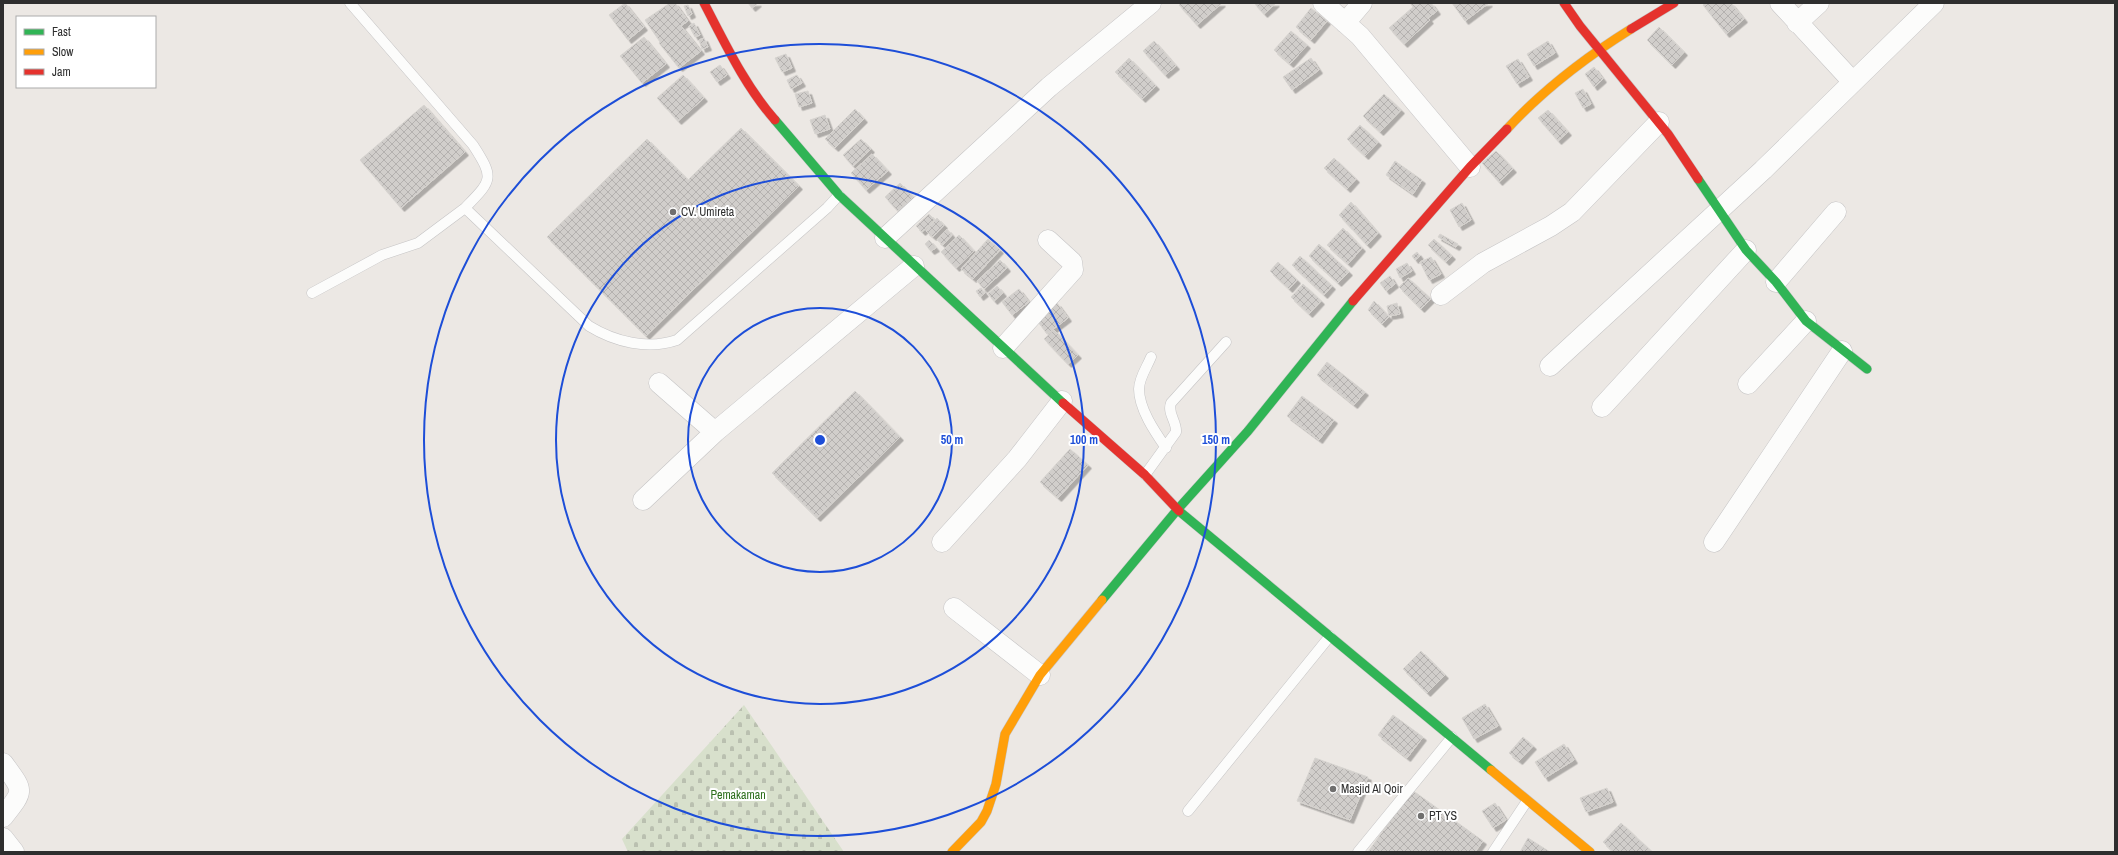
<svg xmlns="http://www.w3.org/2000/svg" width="2118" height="855" font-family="'Archivo Narrow',sans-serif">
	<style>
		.cemetery { fill: url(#cemetery-stones) }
		.building { fill: url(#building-cross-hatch); stroke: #d7d4d0; filter: url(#shadow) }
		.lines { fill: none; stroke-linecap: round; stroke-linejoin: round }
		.lane-casing { stroke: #c5c4c5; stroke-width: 11 }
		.street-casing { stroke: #c5c4c5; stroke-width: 21 }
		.fast-casing { stroke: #c5c4c5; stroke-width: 10 }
		.slow-casing { stroke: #c5c4c5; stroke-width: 10 }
		.jam-casing { stroke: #c5c4c5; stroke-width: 10 }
		.lane { stroke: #fcfcfb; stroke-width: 10 }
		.street { stroke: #fcfcfb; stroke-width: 20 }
		.fast { stroke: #30b455; stroke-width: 9 }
		.slow { stroke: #ff9f0a; stroke-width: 9 }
		.jam { stroke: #e5322d; stroke-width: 9 }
		.ring { fill: none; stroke: #1d4ed8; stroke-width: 2 }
		.poi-dot { fill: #706f6e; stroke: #fff; stroke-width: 1.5 }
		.labels { text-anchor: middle; stroke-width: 4; stroke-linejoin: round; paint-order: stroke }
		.poi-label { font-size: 12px; fill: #2e2e2e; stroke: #fff; text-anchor: start }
		.park-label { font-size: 12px; fill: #2c6e1b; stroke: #fff }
		.centre { fill: #1d4ed8; stroke: #fff; stroke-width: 2 }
		.ring-label { font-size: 12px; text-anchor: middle; font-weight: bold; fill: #1d4ed8; stroke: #fff; stroke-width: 4; stroke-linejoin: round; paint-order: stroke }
	</style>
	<defs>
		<pattern id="cemetery-stones" width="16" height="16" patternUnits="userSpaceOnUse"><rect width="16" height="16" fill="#d8e0cc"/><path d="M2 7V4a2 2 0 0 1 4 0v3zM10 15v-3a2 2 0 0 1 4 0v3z" fill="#bac0b0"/></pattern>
		<pattern id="building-cross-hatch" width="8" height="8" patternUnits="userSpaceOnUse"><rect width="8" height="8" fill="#d1cecb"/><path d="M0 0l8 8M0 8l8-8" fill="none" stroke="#b4b1af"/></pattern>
		<filter id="shadow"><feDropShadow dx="3.5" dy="3.5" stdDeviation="0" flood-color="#0004"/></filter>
	</defs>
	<rect width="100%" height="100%" fill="#ece8e4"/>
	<path class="cemetery" d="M744,705L844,852H628L622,839Z"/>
	<path class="building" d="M625,3L644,27L628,40L609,15Z
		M670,3H675L688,21L681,26L701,51L679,68L659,43L660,42L645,20Z
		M748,3H758L752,8Z
		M1181,3H1222L1197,25L1179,5Z
		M1254,3H1276L1264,14Z
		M1410,3H1431L1437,11L1428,18L1430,20L1404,44L1389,28L1413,7Z
		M1452,3H1489L1465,21Z
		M1705,3H1731L1744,19L1726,34L1703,5Z
		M688,5L692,14L688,16L684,6Z
		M1311,8L1327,21L1311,40L1296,27Z
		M694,23L700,35L695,37L689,26Z
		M1659,27L1684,52L1672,65L1647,40Z
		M1291,31L1307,45L1290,64L1274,50Z
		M644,37L666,64L642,83L620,56Z
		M704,38L708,47L702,49L699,40Z
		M1154,41L1176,66L1165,75L1143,51Z
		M1548,41L1555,53L1534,66L1527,54Z
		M786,54L792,68L782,72L775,58Z
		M1129,58L1156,86L1142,99L1115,72Z
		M1311,58L1319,70L1292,90L1283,77Z
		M1518,59L1529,77L1517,84L1506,66Z
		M720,65L727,75L717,82L710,72Z
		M1594,67L1603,79L1594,87L1585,74Z
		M683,75L704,98L678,121L657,98Z
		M797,75L802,83L791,89L787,80Z
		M1583,89L1591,104L1583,108L1575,93Z
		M808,91L812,103L799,107L795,94Z
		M1384,94L1401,110L1380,132L1363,116Z
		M424,105L465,152L401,208L360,160Z
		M855,109L864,119L835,148L825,139Z
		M1548,110L1568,132L1558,141L1538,118Z
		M825,115L830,129L815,134L810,120Z
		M1360,125L1378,142L1365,156L1347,139Z
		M741,128L799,186L646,336L547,237L647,139L688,180Z
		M861,139L871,149L853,166L843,155Z
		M1496,151L1513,169L1499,182L1482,163Z
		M872,154L888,171L866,190L851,173Z
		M1334,158L1356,179L1347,189L1324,168Z
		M1395,161L1422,180L1413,194L1386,175Z
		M900,183L913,197L898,211L885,197Z
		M1351,202L1378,233L1367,245L1339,215Z
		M1462,203L1471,220L1459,227L1450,210Z
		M929,214L935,220L922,232L916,226Z
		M937,218L944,225L933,237L926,231Z
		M1343,228L1362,248L1348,264L1327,245Z
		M947,229L952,235L943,245L937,240Z
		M1440,234L1458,244L1456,247L1438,237Z
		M959,235L974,251L956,268L941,252Z
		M988,239L1000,250L973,279L961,269Z
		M1434,239L1452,256L1446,262L1428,245Z
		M929,240L936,248L931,251L925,244Z
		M1319,244L1349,272L1338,283L1309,256Z
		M1417,252L1420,256L1415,260L1412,256Z
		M1300,256L1332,286L1324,295L1292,265Z
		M1431,257L1441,274L1429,280L1420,262Z
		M1000,260L1007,268L984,289L977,281Z
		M1278,262L1297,280L1289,289L1270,271Z
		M1407,263L1412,271L1400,278L1396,269Z
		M1390,276L1395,284L1386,291L1380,283Z
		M1408,278L1431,299L1421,309L1399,287Z
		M1303,284L1321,301L1309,314L1291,297Z
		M997,286L1003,293L994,301L988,294Z
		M981,288L985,293L980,297L976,291Z
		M1019,289L1029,302L1012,315L1002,302Z
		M1374,301L1389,317L1382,324L1368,310Z
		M1057,303L1068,318L1047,334L1036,319Z
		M1397,303L1400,314L1389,316L1387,306Z
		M1054,330L1078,355L1068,364L1044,339Z
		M1327,362L1365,392L1354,405L1317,375Z
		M855,391L900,437L817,518L772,473Z
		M1302,396L1334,420L1319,440L1287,416Z
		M1070,449L1088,465L1058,498L1040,482Z
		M1421,651L1445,675L1427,693L1403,669Z
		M1485,704L1498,726L1474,739L1462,718Z
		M1393,715L1423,737L1407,758L1378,735Z
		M1523,737L1533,746L1519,761L1509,753Z
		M1564,744L1574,760L1545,778L1535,762Z
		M1315,758L1368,777L1350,820L1297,801Z
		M1607,788L1613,802L1586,812L1580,798Z
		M1412,790L1483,841L1475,852H1368Z
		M1495,803L1506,820L1493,828L1482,811Z
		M1621,823L1652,852H1613L1603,842Z
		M1528,838L1550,852H1520Z"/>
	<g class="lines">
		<defs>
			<path id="lane" d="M350,3L473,145C495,179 492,180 465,208L589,326C615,342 648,350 677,340L827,208L839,195
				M312,293L382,255L418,243L465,208
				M1151,357C1147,367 1139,378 1139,389C1139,409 1155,432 1166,448
				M1145,475L1176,432C1177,422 1167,413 1171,403L1226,342
				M1188,811L1330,636
				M1358,852L1452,737
				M1493,852L1527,801"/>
			<path id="street" d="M1323,3L1360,36L1470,167
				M1780,3L1853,82L1934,3
				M1345,23L1362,3
				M1797,23L1819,3
				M885,238L1049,87L1151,3
				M1776,282L1836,212
				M1441,295L1483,263L1551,226L1572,212L1659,122
				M1003,348L1073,270L1072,262L1048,240
				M1550,366L1763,170L1853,82
				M659,383L715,432
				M1748,384L1806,321
				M1602,407L1746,250
				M643,500L715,432L914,266
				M942,542L1017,459L1062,401
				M1714,542L1842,351
				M954,608L1040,675
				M3,763C24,792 25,789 3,817
				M3,838L14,852"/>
			<path id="fast" d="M775,120L839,195L1063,403
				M1698,179L1746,250L1776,282L1806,321L1867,369
				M1179,511L1491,770
				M1102,600L1177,510L1248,431L1353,301"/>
			<path id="slow" d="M1507,129C1543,90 1586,57 1631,29
				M1491,770L1590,852
				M952,852L981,822L987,811L996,784L1005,734L1040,675L1102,600"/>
			<path id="jam" d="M704,3C725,43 745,86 775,120
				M1564,3L1580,26L1668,134L1698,179
				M1631,29L1674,3
				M1353,301L1470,167L1507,129
				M1063,403L1145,475L1179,511"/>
		</defs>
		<use href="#lane" class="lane-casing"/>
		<use href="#street" class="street-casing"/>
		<use href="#fast" class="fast-casing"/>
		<use href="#slow" class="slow-casing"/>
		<use href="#jam" class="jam-casing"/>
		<use href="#lane" class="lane"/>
		<use href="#street" class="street"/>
		<use href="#fast" class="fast"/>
		<use href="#slow" class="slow"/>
		<use href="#jam" class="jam"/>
	</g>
	<g class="ring">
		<circle cx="820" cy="440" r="132"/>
		<circle cx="820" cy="440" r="264"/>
		<circle cx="820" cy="440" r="396"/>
	</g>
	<g class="poi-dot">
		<circle cx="673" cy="212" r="4"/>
		<circle cx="1333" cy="789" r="4"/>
		<circle cx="1421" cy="816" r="4"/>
	</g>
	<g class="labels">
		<g class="poi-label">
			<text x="681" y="216">CV. Umireta</text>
			<text x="1341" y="793">Masjid Al Qoir</text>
			<text x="1429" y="820">PT YS</text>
		</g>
		<g class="park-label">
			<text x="738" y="799">Pemakaman</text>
		</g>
	</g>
	<circle cx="820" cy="440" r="6" class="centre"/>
	<g class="ring-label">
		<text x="952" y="444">50 m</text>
		<text x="1084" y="444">100 m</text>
		<text x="1216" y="444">150 m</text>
	</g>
	<rect width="2118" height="855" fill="none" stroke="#2e2e2e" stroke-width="8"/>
	<rect x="16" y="16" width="140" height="72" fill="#ffffff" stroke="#ababab"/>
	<rect x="24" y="29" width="20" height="6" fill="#30b455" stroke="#ababab"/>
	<text x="52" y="36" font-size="12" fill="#2e2e2e">Fast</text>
	<rect x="24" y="49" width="20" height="6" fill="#ff9f0a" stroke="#ababab"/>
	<text x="52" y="56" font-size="12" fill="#2e2e2e">Slow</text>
	<rect x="24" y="69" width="20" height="6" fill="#e5322d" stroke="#ababab"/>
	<text x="52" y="76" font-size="12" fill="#2e2e2e">Jam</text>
</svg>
